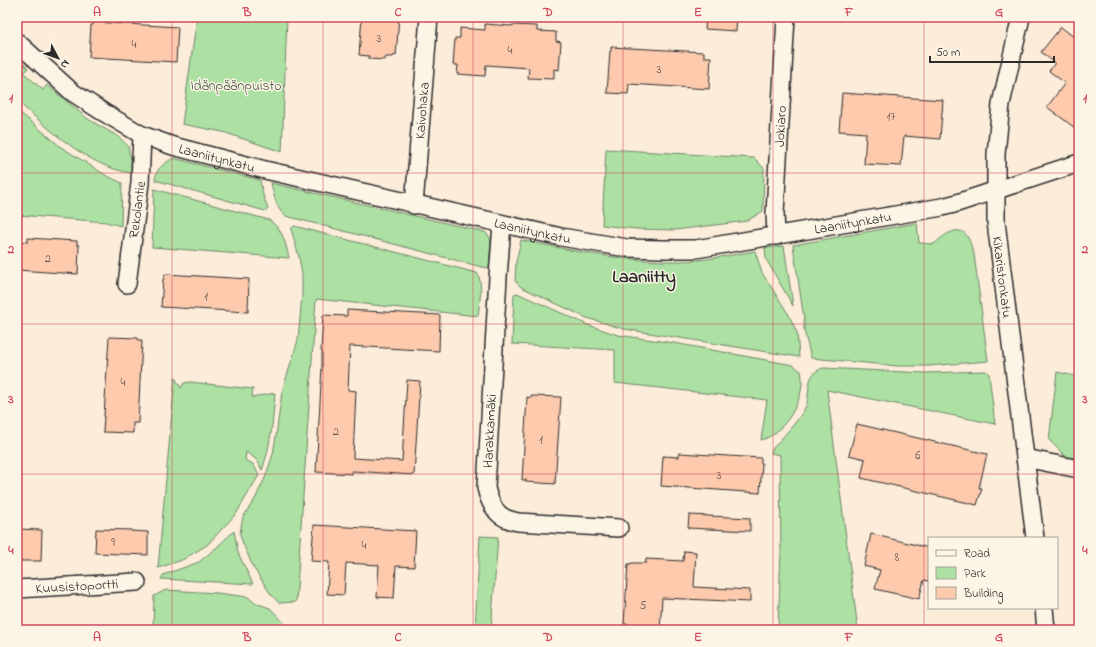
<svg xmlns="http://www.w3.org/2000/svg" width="1096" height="647" font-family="'Indie Flower',sans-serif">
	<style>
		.green { fill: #ace1a3; stroke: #6c8667 }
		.building { fill: #fdcaad; stroke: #2b2b2b }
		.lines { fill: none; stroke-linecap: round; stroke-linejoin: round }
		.minor-casing { stroke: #2b2b2b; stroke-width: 20 }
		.minor { stroke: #fcf5e5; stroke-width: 17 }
		.grid { fill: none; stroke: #d1495b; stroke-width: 1; stroke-opacity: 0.55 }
		.labels { text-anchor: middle; stroke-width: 3; stroke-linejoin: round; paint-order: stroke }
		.number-label { font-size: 12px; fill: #60534c }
		.park-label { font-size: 14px; fill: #4b5849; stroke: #fcf5e5 }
		.street-label { font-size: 14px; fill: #2b2b2b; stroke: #fcf5e5 }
		.district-label { font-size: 18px; font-weight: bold; fill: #2b2b2b; stroke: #fcf5e5 }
		.neatline { fill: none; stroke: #d1495b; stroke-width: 1.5 }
		.grid-label { font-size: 13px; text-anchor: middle; font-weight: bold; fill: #d1495b }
	</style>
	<rect width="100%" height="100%" fill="#fcecda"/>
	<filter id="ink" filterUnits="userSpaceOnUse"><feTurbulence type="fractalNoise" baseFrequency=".025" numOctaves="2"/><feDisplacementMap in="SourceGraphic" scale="8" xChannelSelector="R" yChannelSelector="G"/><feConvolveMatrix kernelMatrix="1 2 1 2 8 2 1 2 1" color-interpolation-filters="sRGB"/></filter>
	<g filter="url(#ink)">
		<path class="green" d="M197,17H287L282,152L223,132L182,124Z
			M17,57L28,68L24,73L43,90L47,85L88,119L119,137L128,146L131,160V173C88,167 48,128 17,101Z
			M17,110L61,147L107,176L122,183L121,226L106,222L17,215Z
			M606,149L754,158L764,168L763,211L747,221L675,230L636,229L602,225Z
			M173,158L260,180L263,195L268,209L265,211L155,180C156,168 163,165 173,158Z
			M271,183L485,232L489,236L491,241L489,268L482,267L286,216C276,210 274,195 271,183Z
			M154,189L269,220C284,231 285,242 289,258L152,247Z
			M917,223L919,243L934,244C942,237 958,223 967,236C970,241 972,248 974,254L988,361L928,366H898L811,358L804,330V319L793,245Z
			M294,226L477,273C484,283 479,304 478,316L316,299L296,602L279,603L270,593L253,567L242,541L240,535L241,527L243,517L255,499L265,478L273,454L276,436L282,392L298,340L302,295V275L299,257L291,229Z
			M521,240C573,251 626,262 679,261C704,261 730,255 755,251L762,273L773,290L789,315L797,333L799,357L624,329L587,318L521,287L515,281L516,262Z
			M784,246L793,306L766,259L765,248Z
			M517,293L588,325L618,335L674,343L793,365L801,371C802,375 802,379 802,384C801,404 782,435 761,440L767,400L615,383V350L512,344L514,294Z
			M823,368L926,373L986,371L989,374L995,424L827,390L858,630H778L781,551L780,455L771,453L773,448C783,437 797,422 804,410C813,395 802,375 823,368Z
			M1057,372L1079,377V459L1065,456L1049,440Z
			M175,378L181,388L184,383L190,382L253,389L252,397L275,393C273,419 271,446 262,470L257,460L246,452L245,460L253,464L259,475L236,514L207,545L182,560L158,568Z
			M234,531L238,553L253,584L161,579L163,575L199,562L216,548Z
			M480,536L498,537L491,630H475Z
			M166,590L217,593L248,597L255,603L270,608L291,630H153L154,596Z"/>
		<path class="building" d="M362,17H399L396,56L394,55L393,57H386L385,60L369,59V56L359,55Z
			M706,17H737L736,31L705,29Z
			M93,22L178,27L176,62L89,57L91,25H93Z
			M485,24L512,26V25L537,26V31L556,32V41L561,42L559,70L554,69V79L528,78L529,68L486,65L485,76L457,74L458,65H453L455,38H460V28L485,30Z
			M1061,27L1079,41V131L1047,107L1065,83L1049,71L1055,63L1041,52Z
			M611,47L704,52V57H711L709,89L629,84L628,94L607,93L610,51H611Z
			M842,93L943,100L940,139L904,136L901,166L864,164L866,133L839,131Z
			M28,238L77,241V245H79L78,274L17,270V241L28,242Z
			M165,274L249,279L248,312L161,307L163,279H164Z
			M347,310L440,315L439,351L350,346L348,390L356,391L353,458L402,461L407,380L420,381L414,475L352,471V474L316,472L322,367V351H321L323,315L347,316Z
			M109,337L138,338V340H142L138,423H133V433L103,432Z
			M531,396L561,397L555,484L526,482V480H522L527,397L531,398Z
			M857,424L987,454L979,488H982L977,505L861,478L865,459L849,455Z
			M679,453L761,458V463H762L760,493L661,486L663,456L679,457Z
			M689,515L750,518V531L688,528Z
			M314,525L416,531L414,567L396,566L394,598L377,597L379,565L346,563L344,595L327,594L329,562L311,561Z
			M17,529L42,530L41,561H17Z
			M96,529L131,530V531L148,532V555L95,553Z
			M871,534L929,548V581L924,580L919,599L875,589L880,570L864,566Z
			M684,551L696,552L694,587L750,590V602L662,598L660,630H627L628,624H624L628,564H631V563H646V559L683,561Z"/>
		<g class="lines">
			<defs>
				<g id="minor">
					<path id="s1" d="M1021,17L1001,104L996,154V222L1035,538"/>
					<path id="s2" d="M17,42L72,92L103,112L142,135L173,146L265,170L561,237L627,248L661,249H696L942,207L954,204L1079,163"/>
					<path id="s3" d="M414,205L429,17"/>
					<path d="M502,224L498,277L486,488C489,500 494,513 505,518C509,520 514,521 518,522L619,528"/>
					<path id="s4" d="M776,236L775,213L786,17"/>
					<path id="s5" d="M127,284L140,183L142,135"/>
					<path d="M1025,458L1079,469"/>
					<path id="s6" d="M17,589L137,582"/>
					<path d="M1044,608L1046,630"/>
				</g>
			</defs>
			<use href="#minor" class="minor-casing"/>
			<use href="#minor" class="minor"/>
		</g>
	</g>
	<path class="grid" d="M172,17V630M323,17V630M473,17V630M623,17V630M773,17V630M924,17V630M17,173H1079M17,324H1079M17,474H1079"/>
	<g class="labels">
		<g class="number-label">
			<text x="379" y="42">3</text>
			<text x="134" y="48">4</text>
			<text x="510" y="54">4</text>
			<text x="659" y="73">3</text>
			<text x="891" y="120">17</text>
			<text x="48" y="262">2</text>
			<text x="206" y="300">1</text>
			<text x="123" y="386">4</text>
			<text x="336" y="435">2</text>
			<text x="541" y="443">1</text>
			<text x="918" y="459">6</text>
			<text x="719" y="479">3</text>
			<text x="113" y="546">9</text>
			<text x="364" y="549">4</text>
			<text x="897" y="561">8</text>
			<text x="643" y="609">5</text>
		</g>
		<g class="park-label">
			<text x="236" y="90">Idänpäänpuisto</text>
		</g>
		<g class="street-label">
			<text dy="5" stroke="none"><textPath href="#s3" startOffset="95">Kaivohaka</textPath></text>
			<text dy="5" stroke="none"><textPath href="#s4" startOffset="110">Jokiaro</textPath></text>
			<text dy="5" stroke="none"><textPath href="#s2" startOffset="235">Laaniitynkatu</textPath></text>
			<text dy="5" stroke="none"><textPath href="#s5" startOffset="75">Rekolantie</textPath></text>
			<text dy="5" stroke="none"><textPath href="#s2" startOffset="883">Laaniitynkatu</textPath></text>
			<text dy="5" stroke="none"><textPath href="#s2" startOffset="559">Laaniitynkatu</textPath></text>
			<text dy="5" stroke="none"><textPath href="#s1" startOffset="263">Kikaristonkatu</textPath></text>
			<text transform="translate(489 431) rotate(-87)" y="5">Harakkamäki</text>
			<text dy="5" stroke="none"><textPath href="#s6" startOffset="60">Kuusistoportti</textPath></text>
		</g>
		<g class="district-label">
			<text x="644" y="282">Laaniitty</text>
		</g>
	</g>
	<rect width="1096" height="647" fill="none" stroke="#fcf5e5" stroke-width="44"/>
	<rect x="928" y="537" width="130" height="72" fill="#fcf5e5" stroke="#a8a49b"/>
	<rect x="936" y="550" width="20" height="6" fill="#fcf5e5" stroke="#a8a49b"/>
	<text x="964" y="557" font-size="12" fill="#2b2b2b">Road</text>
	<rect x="936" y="567" width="20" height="12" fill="#ace1a3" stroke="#a8a49b"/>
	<text x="964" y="577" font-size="12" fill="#2b2b2b">Park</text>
	<rect x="936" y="587" width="20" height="12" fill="#fdcaad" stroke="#a8a49b"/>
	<text x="964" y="597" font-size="12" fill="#2b2b2b">Building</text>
	<g transform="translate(58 58) rotate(131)" stroke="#fcf5e5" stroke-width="3" paint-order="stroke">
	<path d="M0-3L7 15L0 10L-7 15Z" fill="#2b2b2b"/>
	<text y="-6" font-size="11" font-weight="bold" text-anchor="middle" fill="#2b2b2b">N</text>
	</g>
	<path d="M930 56v6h124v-6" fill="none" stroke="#2b2b2b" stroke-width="2"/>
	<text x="936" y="56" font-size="12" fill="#2b2b2b" stroke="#fcf5e5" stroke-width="3" paint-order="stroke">50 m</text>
	<rect x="22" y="22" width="1052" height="603" class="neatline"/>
	<g class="grid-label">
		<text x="97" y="16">A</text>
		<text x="247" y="16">B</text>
		<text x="398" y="16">C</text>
		<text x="548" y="16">D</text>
		<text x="698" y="16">E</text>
		<text x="849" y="16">F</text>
		<text x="999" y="16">G</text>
		<text x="11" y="102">1</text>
		<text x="1085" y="102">1</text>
		<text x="11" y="253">2</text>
		<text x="1085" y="253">2</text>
		<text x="11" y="403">3</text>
		<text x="1085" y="403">3</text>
		<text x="11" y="554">4</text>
		<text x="1085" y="554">4</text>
		<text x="97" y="641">A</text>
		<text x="247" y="641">B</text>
		<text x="398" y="641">C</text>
		<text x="548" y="641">D</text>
		<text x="698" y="641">E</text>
		<text x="849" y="641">F</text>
		<text x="999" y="641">G</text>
	</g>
</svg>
